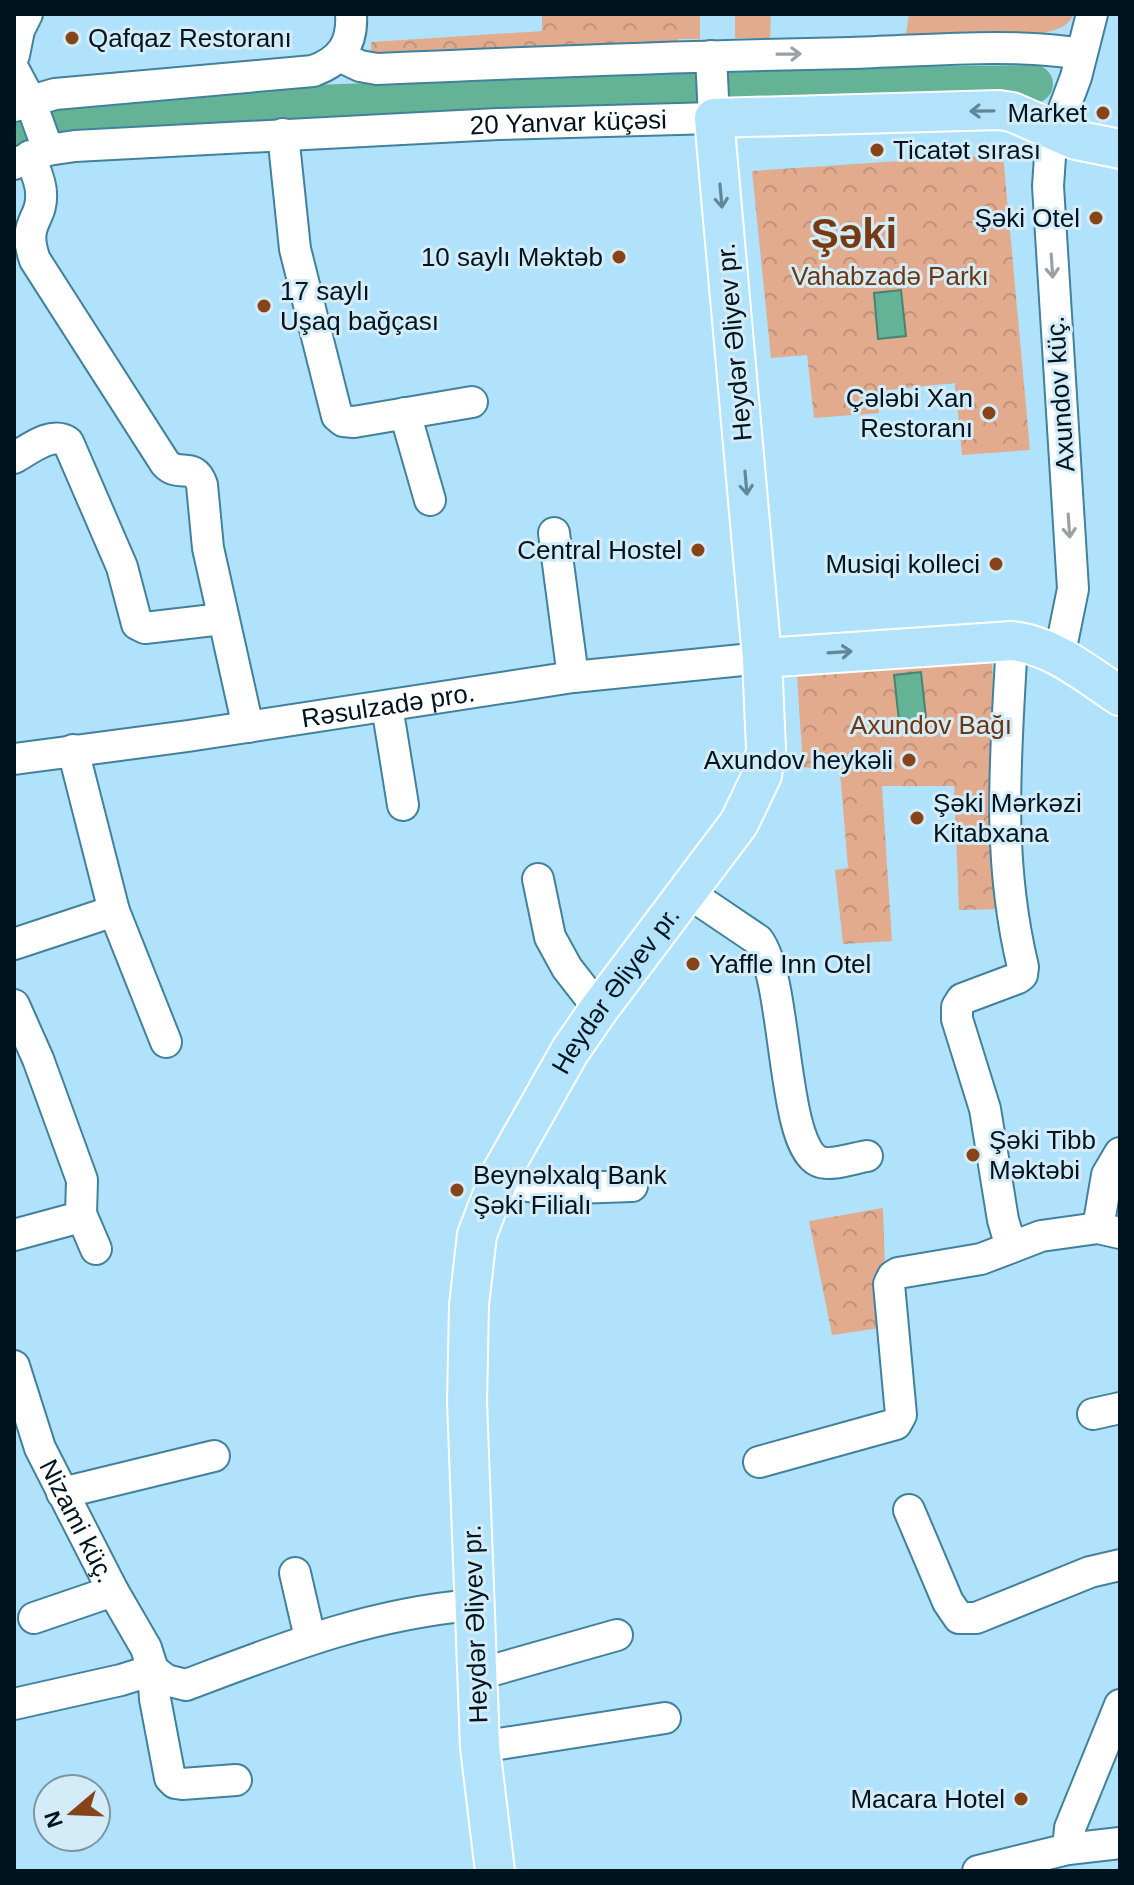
<svg xmlns="http://www.w3.org/2000/svg" width="1134" height="1885" font-family="Arial,sans-serif">
	<style>
		.grass { fill: #e2ab8e }
		.park { fill: url(#park-crowns) }
		.water { fill: #64b397; stroke: #468373; stroke-width: 2 }
		.lines { fill: none; stroke-linecap: round; stroke-linejoin: round }
		.river { stroke: #64b397; stroke-width: 38 }
		.minor-casing { stroke: #42819c; stroke-width: 34 }
		.major-casing { stroke: #fff; stroke-width: 42 }
		.minor { stroke: #fff; stroke-width: 30 }
		.major { stroke: #b3e3fa; stroke-width: 38 }
		.oneway { stroke: #99a1a5 }
		.oneway2 { stroke: #628697 }
		.poi-dot { fill: #884419; stroke: #d3ecf8; stroke-width: 3 }
		.labels { text-anchor: middle; stroke-width: 6; stroke-linejoin: round; paint-order: stroke }
		.poi-label { font-size: 26px; fill: #00141f; stroke: #d3ecf8; text-anchor: end }
		.street-label { font-size: 26px; fill: #00141f; stroke: #d3ecf8 }
		.park-label { font-size: 26px; fill: #6f350f; stroke: #d3ecf8 }
		.town-label { font-size: 42px; font-weight: bold; fill: #773912; stroke: #d3ecf8 }
	</style>
	<defs>
		<pattern id="park-crowns" width="20" height="18" patternUnits="userSpaceOnUse" patternTransform="scale(2)"><rect width="20" height="18" fill="#e2ab8e"/><path d="M2 6a3 3 0 1 1 6 0M12 15a3 3 0 1 1 6 0" fill="none" stroke="#c0927a"/></pattern>
	</defs>
	<rect width="100%" height="100%" fill="#b0e3fb"/>
	<path class="grass" d="M735,14H771L770,38H735Z
		M909,14H1073C1069,28 1054,30 1041,34H906Z"/>
	<path class="park" d="M542,14H700V39H678L679,85L372,95L371,42L542,31Z
		M1003,154L1030,450L962,455L955,383L878,391L879,413L814,418L807,355L771,358L752,171Z
		M992,659L1002,909L959,910L954,786H882L892,941L843,944L835,870L848,868L840,772L803,767L797,676Z
		M883,1208L887,1327L832,1335L809,1221Z"/>
	<path class="water" d="M901,290L906,336L878,339L874,293Z
		M921,672L926,718L899,721L894,675Z"/>
	<g class="lines">
		<path class="river" d="M14,132L77,113L745,88L1034,84"/>
		<defs>
			<g id="minor">
				<path d="M14,55L19,30L27,14"/>
				<path d="M341,57L360,66L377,69C535,62 693,56 851,53C922,51 1012,42 1081,54"/>
				<path d="M14,70L30,100L48,150"/>
				<path d="M14,106L55,94L313,71C341,61 353,44 351,14"/>
				<path d="M283,134L295,249L337,416L343,421L354,422L472,402"/>
				<path d="M30,156C34,168 41,181 41,193C43,221 21,222 35,260L165,463C179,479 194,460 202,485L208,548L248,727"/>
				<path id="s1" d="M14,164L48,150L75,146L498,124L714,118L711,56"/>
				<path d="M405,413L430,500"/>
				<path d="M14,458C30,449 51,431 68,442L122,567L137,624L145,628L222,619"/>
				<path d="M554,533L573,677"/>
				<path d="M1056,653L1063,638L1073,589L1048,186L1050,157L1055,133L1076,77L1092,14"/>
				<path d="M387,706L403,805"/>
				<path d="M73,750L114,911L166,1042"/>
				<path id="s2" d="M14,759L188,736L573,677L762,658"/>
				<path d="M538,879L550,937L567,968L599,1009"/>
				<path d="M687,892L758,940C788,979 781,1143 818,1161C830,1167 854,1158 867,1156"/>
				<path d="M14,944L114,911"/>
				<path d="M14,1005L38,1059L82,1180L81,1214L73,1219L14,1235"/>
				<path d="M500,1175L528,1186L546,1189L632,1186"/>
				<path d="M81,1214L96,1249"/>
				<path d="M1098,1228L1107,1175L1120,1153"/>
				<path d="M1011,1247L1003,1220L985,1109L957,1019V1007L962,999L1018,978L1022,975L1023,967C996,855 1006,754 1012,641"/>
				<path id="s3" d="M14,1366L40,1448L113,1591L146,1648L153,1670L155,1699L170,1778L175,1783L182,1784L236,1780"/>
				<path d="M1093,1414L1120,1408"/>
				<path d="M759,1462L896,1424L901,1415L889,1284L893,1276L898,1273L981,1259L1041,1236L1098,1228L1120,1233"/>
				<path d="M62,1493L214,1456"/>
				<path d="M909,1510L948,1602L959,1618H976L1090,1572L1120,1565"/>
				<path d="M295,1573L310,1638"/>
				<path d="M34,1618L113,1591"/>
				<path d="M476,1675L617,1635"/>
				<path d="M14,1704L121,1680L153,1670L166,1680L186,1685C284,1648 368,1614 473,1605"/>
				<path d="M480,1747L665,1718"/>
				<path d="M1068,1849L1070,1828L1120,1705"/>
				<path d="M978,1871L1068,1849L1120,1843"/>
			</g>
			<g id="major">
				<path d="M762,658L1012,641C1054,646 1085,673 1120,696"/>
				<path id="s4" d="M495,1871L480,1747L467,1401L469,1305L477,1235L500,1175L570,1051L599,1009L739,823L762,775L766,749L762,658L714,118L999,110L1012,112L1076,140L1120,149"/>
			</g>
		</defs>
		<use href="#minor" class="minor-casing"/>
		<use href="#major" class="major-casing"/>
		<use href="#minor" class="minor"/>
		<use href="#major" class="major"/>
	</g>
	<defs><path id="oneway-shaft" d="M-6 0H5M1.5-3L5.5 0L1.5 3" fill="none" stroke-width="1.6" stroke-linecap="round" stroke-linejoin="round" transform="scale(2)"/></defs>
	<g class="oneway">
		<use href="#oneway-shaft" transform="translate(789 54) rotate(-1)"/>
		<use href="#oneway-shaft" transform="translate(1052 266) rotate(86)"/>
		<use href="#oneway-shaft" transform="translate(1069 526) rotate(86)"/>
	</g>
	<g class="oneway2">
		<use href="#oneway-shaft" transform="translate(982 111) rotate(179)"/>
		<use href="#oneway-shaft" transform="translate(721 196) rotate(85)"/>
		<use href="#oneway-shaft" transform="translate(746 483) rotate(85)"/>
		<use href="#oneway-shaft" transform="translate(840 652) rotate(-4)"/>
	</g>
	<g class="poi-dot">
		<circle cx="72" cy="38" r="8"/>
		<circle cx="1103" cy="113" r="8"/>
		<circle cx="877" cy="150" r="8"/>
		<circle cx="1096" cy="218" r="8"/>
		<circle cx="619" cy="257" r="8"/>
		<circle cx="264" cy="306" r="8"/>
		<circle cx="989" cy="413" r="8"/>
		<circle cx="698" cy="550" r="8"/>
		<circle cx="996" cy="564" r="8"/>
		<circle cx="909" cy="760" r="8"/>
		<circle cx="917" cy="818" r="8"/>
		<circle cx="693" cy="964" r="8"/>
		<circle cx="973" cy="1155" r="8"/>
		<circle cx="457" cy="1190" r="8"/>
		<circle cx="1021" cy="1799" r="8"/>
	</g>
	<g class="labels">
		<g class="poi-label">
			<text x="88" y="47" text-anchor="start">Qafqaz Restoranı</text>
			<text x="1087" y="122">Market</text>
			<text x="893" y="159" text-anchor="start">Ticatət sırası</text>
			<text x="1080" y="227">Şəki Otel</text>
			<text x="603" y="266">10 saylı Məktəb</text>
			<text x="280" y="300" text-anchor="start">17 saylı<tspan x="280" dy="30">Uşaq bağçası</tspan></text>
			<text x="973" y="407">Çələbi Xan<tspan x="973" dy="30">Restoranı</tspan></text>
			<text x="682" y="559">Central Hostel</text>
			<text x="980" y="573">Musiqi kolleci</text>
			<text x="893" y="769">Axundov heykəli</text>
			<text x="933" y="812" text-anchor="start">Şəki Mərkəzi<tspan x="933" dy="30">Kitabxana</tspan></text>
			<text x="709" y="973" text-anchor="start">Yaffle Inn Otel</text>
			<text x="989" y="1149" text-anchor="start">Şəki Tibb<tspan x="989" dy="30">Məktəbi</tspan></text>
			<text x="473" y="1184" text-anchor="start">Beynəlxalq Bank<tspan x="473" dy="30">Şəki Filialı</tspan></text>
			<text x="1005" y="1808">Macara Hotel</text>
		</g>
		<g class="street-label">
			<text dy="9" stroke="none"><textPath href="#s1" startOffset="558">20 Yanvar küçəsi</textPath></text>
			<text transform="translate(734 342) rotate(-95)" y="9">Heydər Əliyev pr.</text>
			<text transform="translate(1060 394) rotate(-94)" y="9">Axundov küç.</text>
			<text dy="9" stroke="none"><textPath href="#s2" startOffset="378">Rəsulzadə pro.</textPath></text>
			<text dy="9" stroke="none"><textPath href="#s4" startOffset="920">Heydər Əliyev pr.</textPath></text>
			<text dy="9" stroke="none"><textPath href="#s3" startOffset="168">Nizami küç.</textPath></text>
			<text transform="translate(475 1624) rotate(-92)" y="9">Heydər Əliyev pr.</text>
		</g>
		<g class="park-label">
			<text x="890" y="285">Vahabzadə Parkı</text>
			<text x="931" y="734">Axundov Bağı</text>
		</g>
		<g class="town-label">
			<text x="854" y="248">Şəki</text>
		</g>
	</g>
	<rect width="1134" height="1885" fill="none" stroke="#00141f" stroke-width="32"/>
	<g transform="translate(72 1813) rotate(251)"><circle r="38" fill="#d3ecf8" stroke="#7f96a1" stroke-width="2"/>
	<path d="M0-6L14 30L0 20L-14 30Z" fill="#884419"/>
	<text y="-12" font-size="22" font-weight="bold" text-anchor="middle" fill="#00141f">N</text>
	</g>
</svg>
